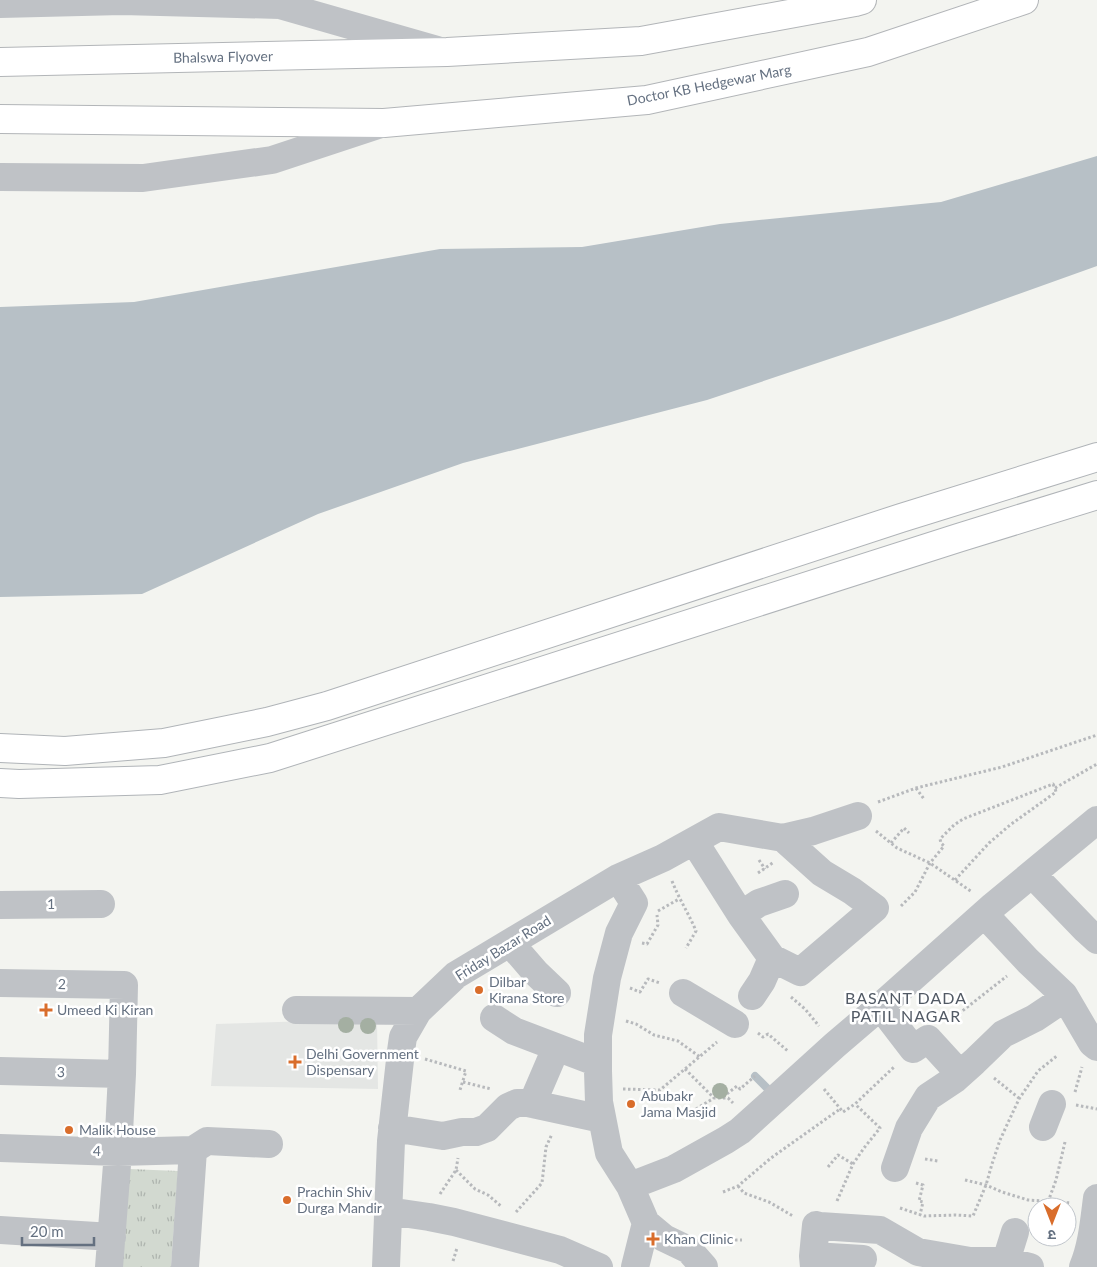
<svg xmlns="http://www.w3.org/2000/svg" width="1097" height="1267" font-family="Lato,'Noto Sans Devanagari',sans-serif">
	<style>
		.built { fill: #e4e6e4 }
		.park { fill: url(#park-tufts) }
		.water { fill: #b7c0c6 }
		.lines { fill: none; stroke-linecap: round; stroke-linejoin: round }
		.stream { stroke: #b7c0c6; stroke-width: 8 }
		.major-casing { stroke: #b0b4b8; stroke-width: 30 }
		.highway-casing { stroke: #b2b5b8; stroke-width: 30 }
		.path { stroke: #b7b9bc; stroke-width: 3; stroke-dasharray: 2.5 2.5; stroke-linecap: butt }
		.minor { stroke: #bfc2c6; stroke-width: 28 }
		.major { stroke: #fff; stroke-width: 28 }
		.highway { stroke: #fff; stroke-width: 28 }
		.tree { fill: #a4afa2 }
		.poi-dot { fill: #d96d2b; stroke: #fff; stroke-width: 2 }
		.labels { text-anchor: middle; stroke-width: 5; stroke-linejoin: round; paint-order: stroke }
		.street-label { font-size: 14px; fill: #647080; stroke: #fff }
		.poi-label { font-size: 14px; fill: #647080; stroke: #fff; text-anchor: start }
		.quarter-label { font-size: 16px; letter-spacing: 1px; fill: #525a65; stroke: #fff }
	</style>
	<defs>
		<pattern id="park-tufts" width="24" height="20" patternUnits="userSpaceOnUse" patternTransform="scale(1.25)"><rect width="24" height="20" fill="#d2d9d0"/><path d="M3 7l-1-3M5 7V3M7 7l1-3M15 17l-1-3M17 17v-4M19 17l1-3" fill="none" stroke="#aeb4ae"/></pattern>
	</defs>
	<rect width="100%" height="100%" fill="#f3f4f0"/>
	<path class="built" d="M377,1019L378,1089L211,1086L216,1024Z"/>
	<path class="park" d="M129,1169L178,1171L171,1267H122Z"/>
	<path class="water" d="M1097,156V266L949,319L707,400L463,463L318,514L142,594L0,597V307L134,302L440,249L582,247L720,224L941,202Z"/>
	<g class="lines">
		<path class="stream" d="M755,1076L773,1094"/>
		<defs>
			<path id="major" d="M0,748L65,751L164,743L267,722L327,706L901,518L1097,457
				M0,783L19,784L160,780L270,758L958,538L1097,495"/>
			<path id="highway" d="M0,62L447,52L641,41L855,2L862,0
				M0,119L384,123L647,100L868,52L1024,0"/>
		</defs>
		<use href="#major" class="major-casing"/>
		<use href="#highway" class="highway-casing"/>
		<path class="path" d="M916,788L924,799
			M1055,788L1097,764
			M878,802L916,788L1002,767L1097,735
			M876,831L897,848L930,863L972,892
			M891,843L904,828L909,833
			M759,860L765,869
			M758,873L774,862
			M955,880L989,843L1010,825L1056,792L1055,788
			M672,881C679,899 689,914 696,931L686,948
			M901,906L915,892L930,863L944,846L941,843L940,839L954,825L963,819L1053,784L1055,788
			M658,911L679,899
			M642,943L647,944L658,925L657,915
			M630,988L640,992L648,979L660,983
			M791,997L805,1009L819,1026
			M626,1021L636,1024L654,1035L678,1041L700,1057
			M947,1023L1007,976
			M758,1033L763,1037L768,1034L789,1052
			M425,1059L466,1071L460,1090
			M685,1069L714,1098H728L733,1103
			M994,1078L1020,1099
			M463,1082L491,1089
			M623,1089L660,1090L717,1042
			M824,1089L843,1112L855,1104L894,1067
			M1075,1092L1082,1067
			M723,1097L737,1086L740,1089L755,1076
			M1076,1105L1097,1109
			M696,1109L714,1098
			M925,1159L938,1161
			M828,1167L838,1155L853,1164
			M456,1170L475,1189L488,1195L502,1207
			M965,1180L986,1185L1002,1192L1028,1200L1071,1203
			M916,1183L923,1185L919,1201L923,1202L920,1215
			M738,1186L744,1193L769,1202L793,1216
			M723,1192L738,1186L771,1158L840,1109
			M440,1194L456,1170L458,1158
			M837,1201L853,1164L864,1148L880,1128L855,1104
			M1048,1202L1056,1180L1065,1142
			M900,1208L924,1216L956,1215L973,1216L986,1185L992,1164L1000,1140L1019,1099L1038,1071L1058,1055
			M516,1212L542,1183L546,1147L552,1134
			M715,1240H742
			M453,1261L457,1248"/>
		<path class="minor" d="M0,4L122,1L280,5L437,50
			M0,177L143,178L272,160L381,124
			M694,841L741,915L772,958L762,981L752,996
			M1032,874L1086,930L1097,940
			M618,878L634,903L619,933L607,978L598,1035V1071L599,1102L609,1153L630,1186L646,1223L635,1267
			M0,905L101,904
			M984,914L1028,961L1064,995L1092,1043L1097,1047
			M741,915L759,903L785,894
			M510,943L536,973L557,993
			M772,958L800,972L875,908L852,891L822,873L783,838
			M0,983L124,985L122,1074L118,1152L109,1267
			M683,993L735,1024
			M880,1006L913,1049L928,1039L960,1074
			M296,1010L418,1011
			M494,1018L514,1031L598,1063
			M0,1071L122,1074
			M532,1104L556,1048
			M1043,1127L1052,1104
			M392,1128L443,1136L462,1132H476L487,1128L508,1107L517,1103H528L602,1119
			M0,1148L118,1152L193,1150
			M193,1150L207,1141L269,1144
			M895,1168L909,1128L928,1097L955,1079L974,1062L1003,1034L1035,1018L1065,998
			M630,1186L674,1169L726,1140L740,1131L835,1045L883,1004L993,906L1097,820
			M388,1211L429,1217L454,1222L560,1250L599,1267
			M646,1223L664,1238L689,1250L704,1267
			M0,1230L112,1237
			M813,1256L863,1259
			M1006,1261L1015,1232
			M185,1267L193,1150
			M386,1267L391,1141L401,1051L403,1037L418,1011L456,975L618,878L663,858L719,827L783,838L813,831L858,816
			M814,1267L813,1256L816,1225L820,1226L880,1230L918,1252L970,1261H1006L1030,1267
			M1083,1267C1092,1246 1094,1221 1097,1198"/>
		<use href="#major" class="major"/>
		<use href="#highway" class="highway"/>
	</g>
	<g class="tree">
		<circle cx="346" cy="1025" r="8"/>
		<circle cx="368" cy="1026" r="8"/>
		<circle cx="720" cy="1091" r="8"/>
	</g>
	<g class="poi-dot">
		<circle cx="479" cy="990" r="5"/>
		<path d="M43.5 1002.5h5v5h5v5h-5v5h-5v-5h-5v-5h5z"/>
		<path d="M292.5 1054.5h5v5h5v5h-5v5h-5v-5h-5v-5h5z"/>
		<circle cx="631" cy="1104" r="5"/>
		<circle cx="69" cy="1130" r="5"/>
		<circle cx="287" cy="1200" r="5"/>
		<path d="M650.5 1231.5h5v5h5v5h-5v5h-5v-5h-5v-5h5z"/>
	</g>
	<g class="labels">
		<g class="street-label">
			<text transform="translate(223 57) rotate(-1)" y="5">Bhalswa Flyover</text>
			<text transform="translate(709 85) rotate(-11)" y="5">Doctor KB Hedgewar Marg</text>
			<text x="51" y="909">1</text>
			<text transform="translate(503 948) rotate(-32)" y="5">Friday Bazar Road</text>
			<text transform="translate(62 984) rotate(1)" y="5">2</text>
			<text transform="translate(61 1072) rotate(1)" y="5">3</text>
			<text transform="translate(97 1151) rotate(2)" y="5">4</text>
		</g>
		<g class="poi-label">
			<text x="489" y="987">Dilbar<tspan x="489" dy="16">Kirana Store</tspan></text>
			<text x="57" y="1015">Umeed Ki Kiran</text>
			<text x="306" y="1059">Delhi Government<tspan x="306" dy="16">Dispensary</tspan></text>
			<text x="641" y="1101">Abubakr<tspan x="641" dy="16">Jama Masjid</tspan></text>
			<text x="79" y="1135">Malik House</text>
			<text x="297" y="1197">Prachin Shiv<tspan x="297" dy="16">Durga Mandir</tspan></text>
			<text x="664" y="1244">Khan Clinic</text>
		</g>
		<g class="quarter-label">
			<text x="906" y="1004">BASANT DADA<tspan x="906" dy="18">PATIL NAGAR</tspan></text>
		</g>
	</g>
	<g transform="translate(1052 1222) rotate(180)"><circle r="24" fill="#ffffff" stroke="#c1c6cc"/>
	<path d="M0-4L9 19L0 12L-9 19Z" fill="#d96d2b"/>
	<text y="-8" font-size="14" font-weight="bold" text-anchor="middle" fill="#647080">उ</text>
	</g>
	<path d="M22 1237v8h72v-8" fill="none" stroke="#647080" stroke-width="2.5"/>
	<text x="30" y="1237" font-size="15" fill="#647080" stroke="#ffffff" stroke-width="4" paint-order="stroke">20 m</text>
</svg>
